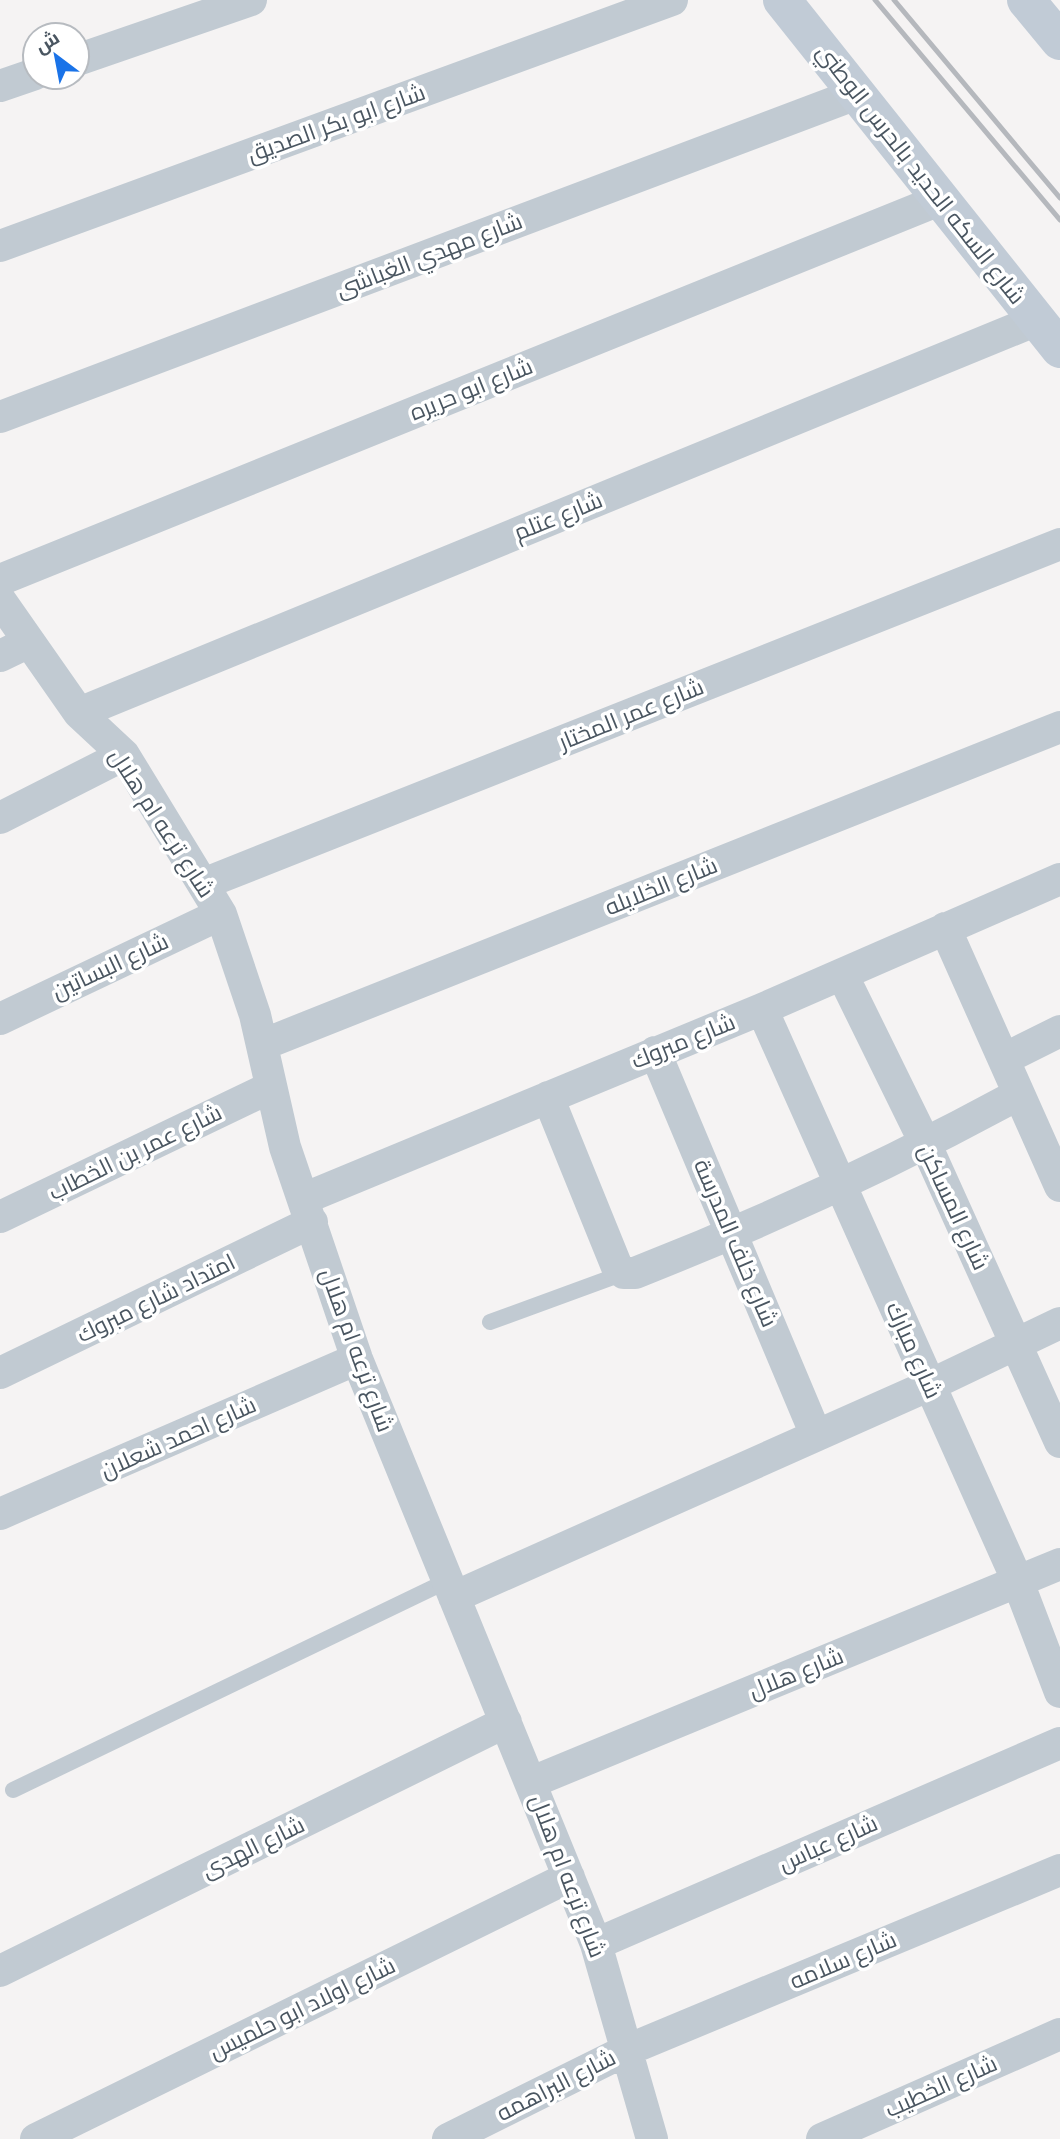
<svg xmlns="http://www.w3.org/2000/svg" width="1060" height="2139" font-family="'Open Sans',Cairo,sans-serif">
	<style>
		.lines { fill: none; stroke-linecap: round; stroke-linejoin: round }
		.lane { stroke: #c1cad2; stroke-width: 16 }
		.street { stroke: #c1cad2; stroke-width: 32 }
		.secondary { stroke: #c1cbd6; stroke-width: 38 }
		.rail { stroke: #b5b8bd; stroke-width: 5 }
		.labels { text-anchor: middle; stroke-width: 7; stroke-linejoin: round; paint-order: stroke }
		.street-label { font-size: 23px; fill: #4a5661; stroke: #fff }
	</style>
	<rect width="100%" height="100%" fill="#f5f3f3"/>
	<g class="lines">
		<path class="lane" d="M490,1322L624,1273
			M13,1790L447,1581"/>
		<path class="street" d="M77,60L251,0
			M0,86L35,74
			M0,246L672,0
			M0,417L859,93
			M0,580L942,199
			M0,600L79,713L124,755L221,914L255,1015L285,1147L357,1359L596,1944L652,2139
			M0,656L29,642
			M79,713L1037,320
			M0,818L124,755
			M203,884L1060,544
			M945,928L1060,1186
			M842,974L926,1145L1060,1442
			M762,1009L1018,1582L1060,1692
			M0,1019L221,914
			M262,1045L1060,727
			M655,1052L816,1435
			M1004,1059L1060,1031
			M548,1097L617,1267L624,1273H635C767,1221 894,1162 1019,1094
			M303,1199L762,1009L1060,879
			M0,1217L271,1087
			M0,1373L312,1222
			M0,1514L357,1359
			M454,1597L930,1385L1060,1323
			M532,1782L1060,1564
			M596,1944L1060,1743
			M0,1971L506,1722
			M36,2139L569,1877
			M448,2139L625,2051L1060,1870
			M822,2139L1060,2034"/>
		<path class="secondary" d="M782,0L1060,349
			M1026,0L1060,41"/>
		<path class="rail" d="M875,0L1060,220
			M894,0L1060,198"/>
	</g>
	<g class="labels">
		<g class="street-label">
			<text transform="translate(336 123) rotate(-20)" y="8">شارع ابو بكر الصديق</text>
			<text transform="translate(921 174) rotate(52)" y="8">شارع السكه الحديد بالحرس الوطني</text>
			<text transform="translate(429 255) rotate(-21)" y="8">شارع مهدي الغباشى</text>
			<text transform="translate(471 389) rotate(-22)" y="8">شارع ابو حريره</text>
			<text transform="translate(558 516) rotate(-22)" y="8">شارع عتلم</text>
			<text transform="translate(631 714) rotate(-22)" y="8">شارع عمر المختار</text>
			<text transform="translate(162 823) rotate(57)" y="8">شارع ترعه ام هلال</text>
			<text transform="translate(661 886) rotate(-22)" y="8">شارع الخلايله</text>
			<text transform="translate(110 966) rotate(-25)" y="8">شارع البساتين</text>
			<text transform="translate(683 1041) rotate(-22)" y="8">شارع مبروك</text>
			<text transform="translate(135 1152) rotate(-26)" y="8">شارع عمر بن الخطاب</text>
			<text transform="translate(954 1207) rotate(65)" y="8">شارع المساكن</text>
			<text transform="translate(736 1243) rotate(67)" y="8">شارع خلف المدرسة</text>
			<text transform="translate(156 1298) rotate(-26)" y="8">امتداد شارع مبروك</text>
			<text transform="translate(357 1350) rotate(70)" y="8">شارع ترعه ام هلال</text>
			<text transform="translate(914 1350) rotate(66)" y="8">شارع مبارك</text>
			<text transform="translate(178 1437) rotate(-24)" y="8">شارع احمد شعلان</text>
			<text transform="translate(796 1673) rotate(-22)" y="8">شارع هلال</text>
			<text transform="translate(828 1843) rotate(-24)" y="8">شارع عباس</text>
			<text transform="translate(253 1847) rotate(-26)" y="8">شارع الهدى</text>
			<text transform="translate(568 1876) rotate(69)" y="8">شارع ترعه ام هلال</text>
			<text transform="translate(843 1960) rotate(-23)" y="8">شارع سلامه</text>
			<text transform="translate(302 2008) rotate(-26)" y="8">شارع اولاد ابو حلميس</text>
			<text transform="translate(556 2085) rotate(-27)" y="8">شارع البراهمه</text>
			<text transform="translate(941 2086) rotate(-24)" y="8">شارع الخطيب</text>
		</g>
	</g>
	<g transform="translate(56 56) rotate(328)"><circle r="33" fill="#ffffff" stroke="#b7bbc0" stroke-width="2"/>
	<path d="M0-5L12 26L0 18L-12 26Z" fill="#1a73e8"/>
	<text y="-10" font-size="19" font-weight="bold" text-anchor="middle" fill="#4a5661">ش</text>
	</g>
</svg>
